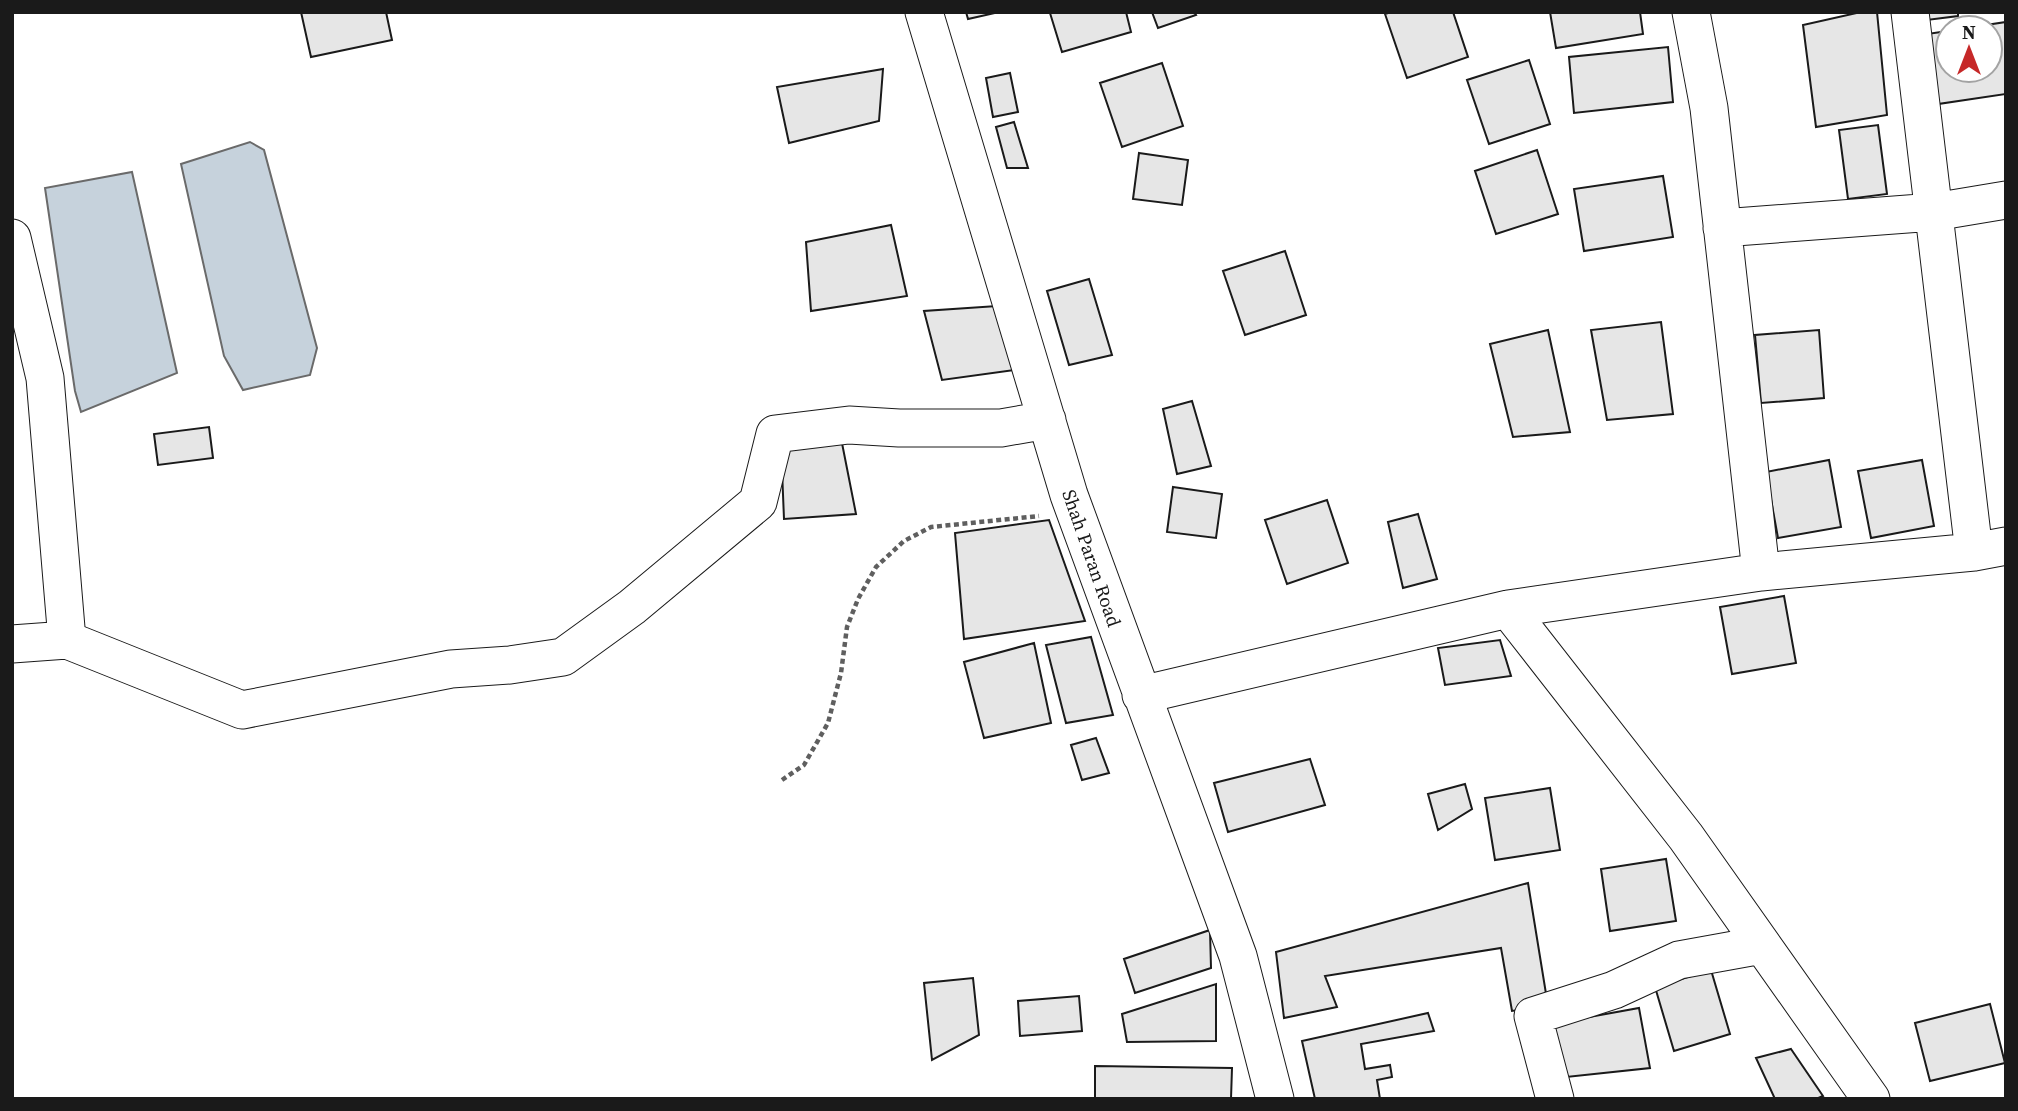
<svg xmlns="http://www.w3.org/2000/svg" width="2018" height="1111" font-family="'Source Serif 4',serif">
	<style>
		.water { fill: #c6d2dc; stroke: #6a6a6a; stroke-width: 2 }
		.building { fill: #e6e6e6; stroke: #1a1a1a; stroke-width: 2 }
		.lines { fill: none; stroke-linecap: round; stroke-linejoin: round }
		.minor-casing { stroke: #1a1a1a; stroke-width: 39 }
		.path { stroke: #5f5f5f; stroke-width: 4.5; stroke-dasharray: 5 3.5; stroke-linecap: butt }
		.minor { stroke: #fff; stroke-width: 37 }
		.labels { text-anchor: middle; stroke-width: 5; stroke-linejoin: round; paint-order: stroke }
		.street-label { font-size: 19px; fill: #1a1a1a; stroke: #fff }
	</style>
	<rect width="100%" height="100%" fill="#fff"/>
	<path class="water" d="M250,142L264,150L317,348L310,375L243,390L224,356L181,164Z
		M132,172L177,373L81,412L75,391L45,188Z"/>
	<path class="building" d="M301,12H386L392,40L311,57Z
		M966,12H995V13L968,19Z
		M1126,12L1131,32L1062,52L1050,13Z
		M1152,12H1194L1196,15L1158,28Z
		M1391,12H1453L1468,57L1407,78L1385,14Z
		M1550,12H1640L1643,34L1556,48Z
		M1861,12H1877L1887,115L1816,127L1803,25Z
		M1918,12H1958V16L1919,21Z
		M2006,22V94L1938,104L1927,34L1948,31V70H1990V28H1966Z
		M1668,47L1673,102L1574,113L1569,57Z
		M1529,60L1550,124L1489,144L1467,80Z
		M1162,63L1183,126L1122,147L1100,83Z
		M883,69L879,121L789,143L777,87Z
		M1010,73L1018,112L993,117L986,78Z
		M1014,122L1028,168H1007L996,127Z
		M1878,125L1887,194L1848,199L1839,130Z
		M1537,150L1558,214L1496,234L1475,171Z
		M1139,153L1188,160L1182,205L1133,199Z
		M1663,176L1673,237L1584,251L1574,189Z
		M891,225L907,296L811,311L806,242Z
		M1285,251L1306,315L1245,335L1223,271Z
		M1089,279L1112,355L1069,365L1047,291Z
		M997,306L1021,369L942,380L924,311Z
		M1661,322L1673,414L1607,420L1591,330Z
		M1548,330L1570,432L1513,437L1490,344Z
		M1819,330L1824,398L1761,403L1755,335Z
		M1192,401L1211,466L1177,474L1163,409Z
		M209,427L213,458L158,465L154,434Z
		M840,433L856,514L784,519L781,445Z
		M1829,460L1841,527L1778,538L1766,472Z
		M1922,460L1934,526L1871,538L1858,471Z
		M1173,487L1222,494L1216,538L1167,532Z
		M1327,500L1348,563L1287,584L1265,520Z
		M1418,514L1437,579L1403,588L1388,522Z
		M1049,520L1085,621L964,639L955,533Z
		M1784,596L1796,663L1732,674L1720,607Z
		M1091,637L1113,715L1066,723L1046,645Z
		M1500,640L1511,676L1445,685L1438,648Z
		M1034,643L1051,723L984,738L964,662Z
		M1096,738L1109,773L1082,780L1071,745Z
		M1310,759L1325,805L1228,832L1214,783Z
		M1465,784L1472,809L1438,830L1428,794Z
		M1550,788L1560,850L1495,860L1485,798Z
		M1666,859L1676,921L1610,931L1601,869Z
		M1528,883L1548,1006L1512,1011L1501,948L1325,976L1337,1007L1284,1018L1276,952Z
		M1210,930L1211,968L1135,993L1124,959Z
		M1711,970L1730,1034L1674,1051L1655,987Z
		M973,978L979,1035L932,1060L924,983Z
		M1216,984V1041L1127,1042L1122,1014Z
		M1079,996L1082,1031L1020,1036L1018,1001Z
		M1990,1004L2005,1063L1930,1081L1915,1023Z
		M1639,1008L1650,1068L1557,1078L1545,1025Z
		M1428,1013L1434,1031L1361,1044L1365,1069L1390,1065L1392,1077L1377,1080L1380,1099H1315L1302,1041Z
		M1791,1049L1823,1096L1816,1099H1775L1756,1058Z
		M1095,1066L1232,1068L1231,1099H1095Z"/>
	<g class="lines">
		<defs>
			<path id="minor" d="M924,12L1069,495L1238,956L1275,1099
				M1691,12L1709,108L1761,572
				M1910,12L1974,552
				M1722,228L1934,212L2006,200
				M12,238L45,378L67,640L12,644
				M1508,609L1686,837L1871,1099
				M67,640L242,710L451,669L510,665L563,657L632,607L758,502L775,434L849,425L899,428H1001L1047,420
				M1141,695L1508,609L1761,572L1974,552L2006,546
				M1555,1099L1533,1016L1614,990L1679,960L1762,945"/>
		</defs>
		<use href="#minor" class="minor-casing"/>
		<path class="path" d="M782,780L804,765L828,723L841,673L847,627L858,599L876,567L904,541L931,527L1039,516"/>
		<use href="#minor" class="minor"/>
	</g>
	<g class="labels">
		<g class="street-label">
			<text transform="translate(1092 558) rotate(71)" y="7">Shah Paran Road</text>
		</g>
	</g>
	<rect width="2018" height="1111" fill="none" stroke="#1a1a1a" stroke-width="28"/>
	<g transform="translate(1969 49)"><circle r="33" fill="#ffffff" stroke="#a3a3a3" stroke-width="2"/>
	<path d="M0-5L12 26L0 18L-12 26Z" fill="#c62828"/>
	<text y="-10" font-size="19" font-weight="bold" text-anchor="middle" fill="#1a1a1a">N</text>
	</g>
</svg>
